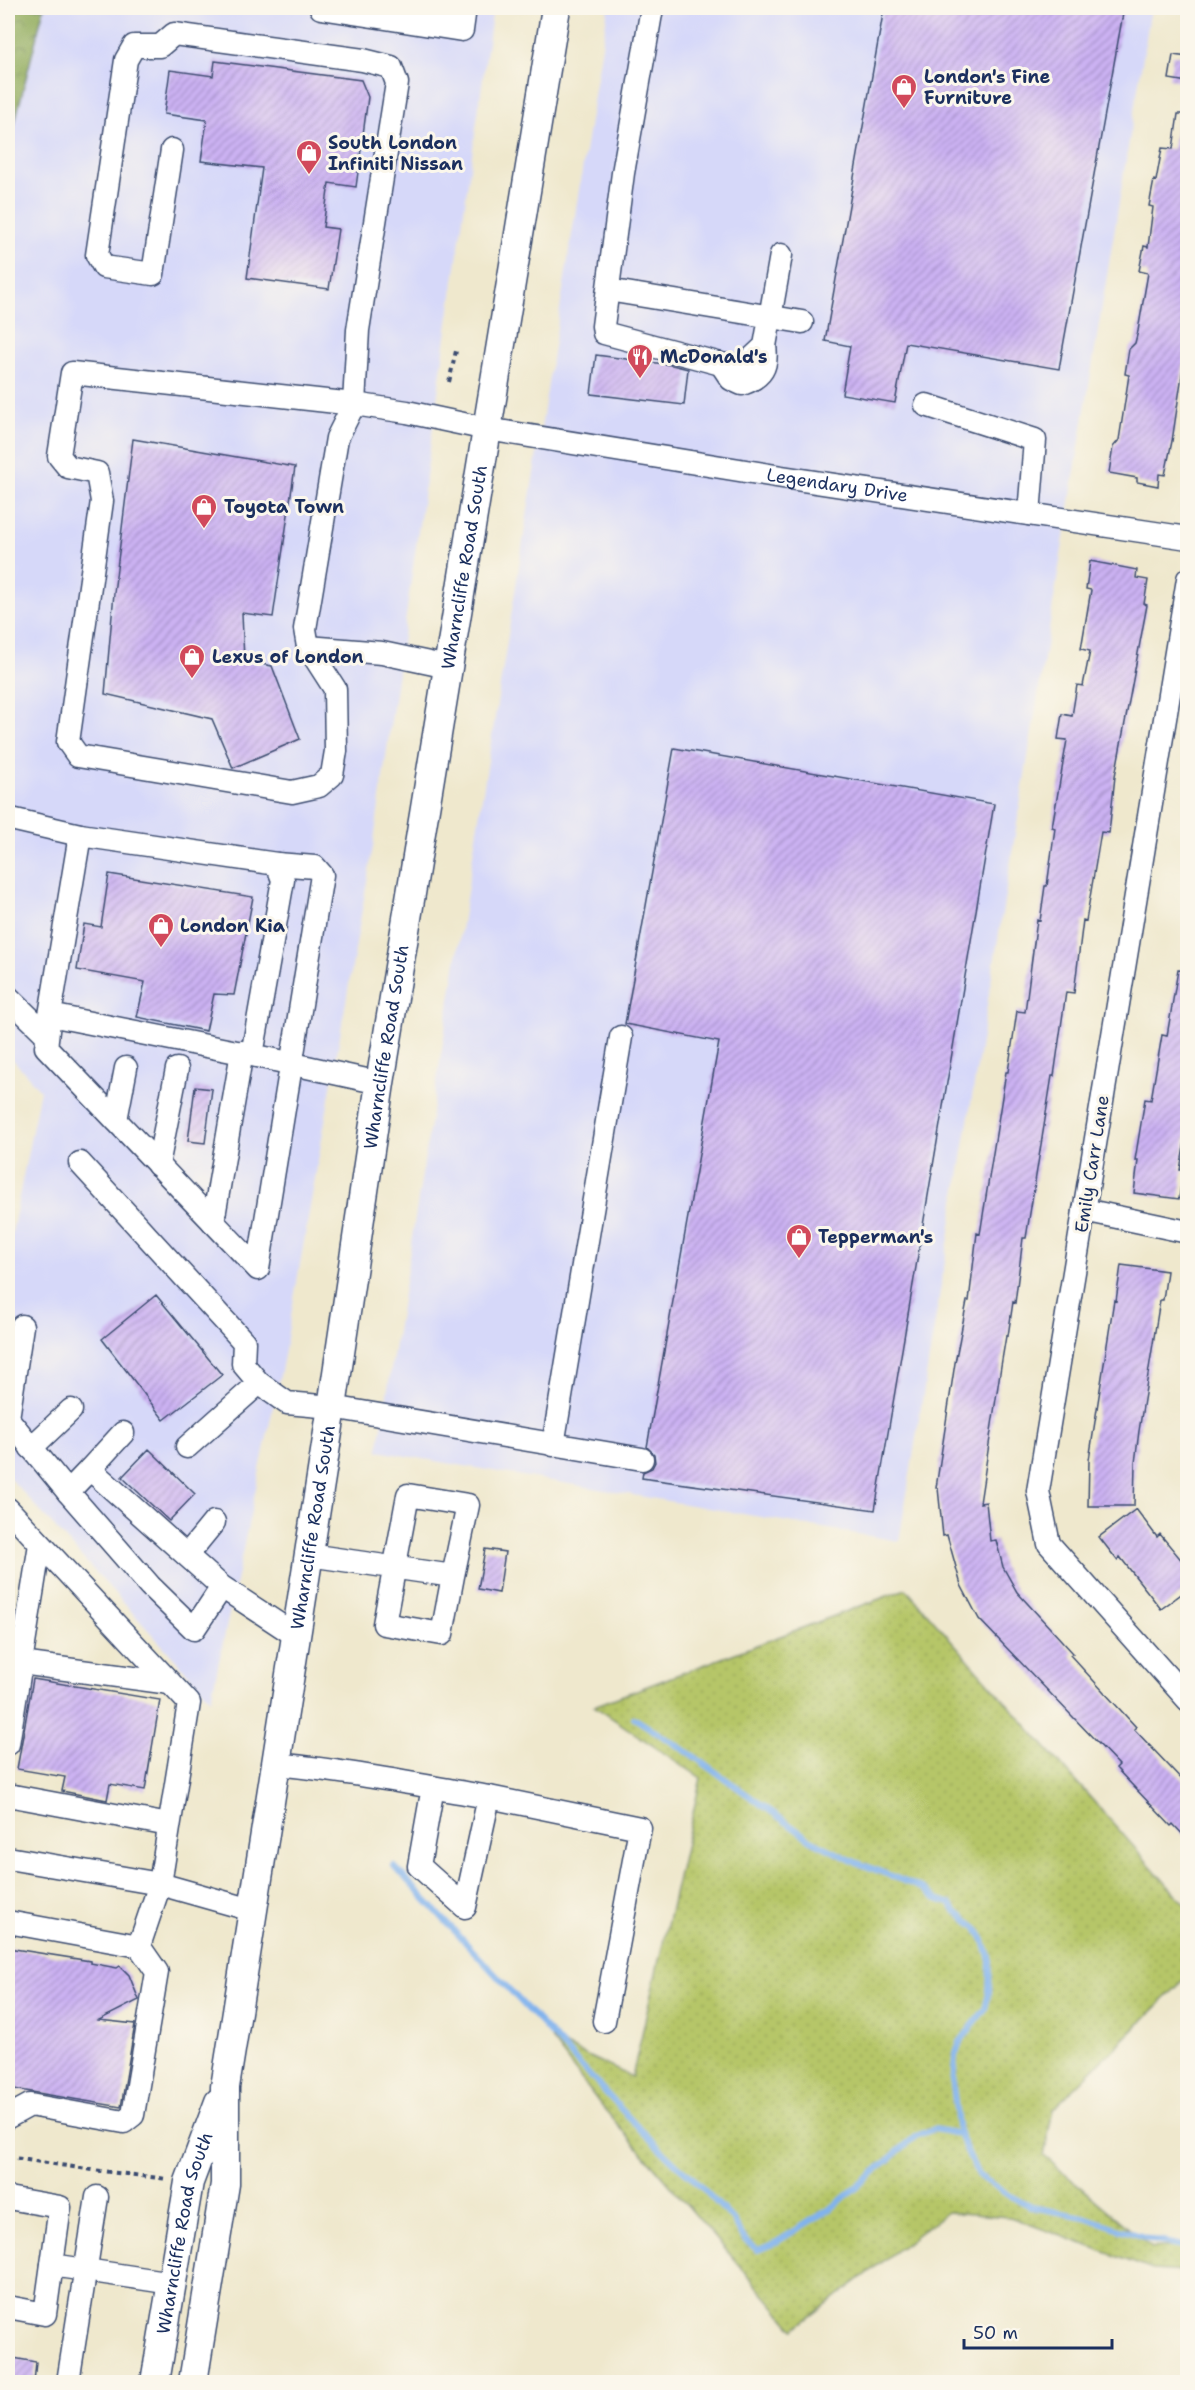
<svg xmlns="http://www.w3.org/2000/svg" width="1195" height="2390" font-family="'Shantell Sans',sans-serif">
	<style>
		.built { fill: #d6d8f9 }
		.green { fill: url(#green-dots); stroke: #687a63; stroke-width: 1.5 }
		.forest { fill: url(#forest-crowns); stroke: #566d5d; stroke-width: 1.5 }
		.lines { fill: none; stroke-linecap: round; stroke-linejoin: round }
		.stream { stroke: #80b2ed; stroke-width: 6 }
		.building { fill: url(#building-hatch) }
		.minor-casing { stroke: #3b4b6f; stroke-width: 25 }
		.major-casing { stroke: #3b4b6f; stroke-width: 31 }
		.path { stroke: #3b4b6f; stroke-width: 4; stroke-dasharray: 4.5 4.5; stroke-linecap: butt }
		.minor { stroke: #fff; stroke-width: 22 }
		.major { stroke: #fff; stroke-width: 28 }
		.labels { text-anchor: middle; stroke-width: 6; stroke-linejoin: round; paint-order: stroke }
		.poi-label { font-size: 18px; font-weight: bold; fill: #1b2f5e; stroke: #fbf7ec; text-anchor: start }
		.street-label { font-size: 18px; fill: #1b2f5e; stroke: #fbf7ec }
	</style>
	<defs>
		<pattern id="green-dots" width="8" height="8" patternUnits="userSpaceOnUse" patternTransform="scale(1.5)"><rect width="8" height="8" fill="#b6c668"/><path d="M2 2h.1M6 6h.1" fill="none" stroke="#9caa5d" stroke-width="1.8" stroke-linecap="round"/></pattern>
		<pattern id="forest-crowns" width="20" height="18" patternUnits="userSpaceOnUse" patternTransform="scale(1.5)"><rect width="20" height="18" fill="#90ab5c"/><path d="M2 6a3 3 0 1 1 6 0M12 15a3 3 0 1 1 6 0" fill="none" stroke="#758c4f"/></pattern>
		<pattern id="building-hatch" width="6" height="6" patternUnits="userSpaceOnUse" patternTransform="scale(1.5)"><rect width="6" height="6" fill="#ccb2f3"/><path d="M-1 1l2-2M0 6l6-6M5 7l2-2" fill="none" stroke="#a591c8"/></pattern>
	</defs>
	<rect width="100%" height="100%" fill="#fbf7ec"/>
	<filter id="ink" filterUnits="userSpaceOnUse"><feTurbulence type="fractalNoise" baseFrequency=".0167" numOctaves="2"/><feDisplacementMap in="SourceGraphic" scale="12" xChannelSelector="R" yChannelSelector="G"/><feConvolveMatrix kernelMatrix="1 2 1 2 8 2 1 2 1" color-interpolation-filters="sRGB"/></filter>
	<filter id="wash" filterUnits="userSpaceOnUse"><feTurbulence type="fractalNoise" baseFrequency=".008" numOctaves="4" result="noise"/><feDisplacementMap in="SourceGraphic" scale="24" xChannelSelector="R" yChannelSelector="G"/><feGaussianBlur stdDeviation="1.35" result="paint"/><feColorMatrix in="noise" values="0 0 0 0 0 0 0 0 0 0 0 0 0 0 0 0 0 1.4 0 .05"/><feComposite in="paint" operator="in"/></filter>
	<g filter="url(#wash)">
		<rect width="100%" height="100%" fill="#efe8cd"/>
		<path class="built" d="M44,8H493L373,847L283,1361L211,1699L8,1476V1253L40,1090L8,1054V149Z
			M608,8H1151L899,1541L378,1451Z"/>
		<path class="green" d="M906,1589L1187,1907V1977L1053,2109L1044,2156L1152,2248L1187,2245V2272L1153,2270L1010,2217L947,2212L794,2329L600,2104L551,2039L632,2077L701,1778L594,1706Z"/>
		<path class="forest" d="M8,8H44L8,149Z"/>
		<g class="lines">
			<path class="stream" d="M634,1718L692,1755L811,1840L853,1861L924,1889L937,1899L951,1904L956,1912L976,1927L984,1940L990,1960L989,1993L985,2009L960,2042L955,2056L953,2086L959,2134L978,2175L1008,2195L1032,2207L1084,2217L1156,2241L1188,2247
				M394,1866L636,2125L677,2165L693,2178L733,2220L745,2240L758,2250L775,2243L833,2207L916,2136L934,2129L959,2134"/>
		</g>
		<g id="blocks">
			<path class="building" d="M884,8H1124L1059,369L906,343L895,403L842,394L850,346L825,341Z
				M1173,55L1188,57V82L1169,79Z
				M215,61L361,80L368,97L356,187L329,183L323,227L338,229L329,289L247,278L262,168L201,161L207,120L164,114L170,70L213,76Z
				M1178,114H1188V335L1172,441L1165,475L1159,474L1158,486L1137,482V478L1109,473L1113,447L1119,440L1129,375L1125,374L1129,349L1135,343L1138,331L1148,273L1139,271L1144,246L1148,247L1153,207L1149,206L1154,180L1156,181L1162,148L1173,149Z
				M596,355L672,365L688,369L684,405L591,394Z
				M133,439L295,467L273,617L242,613L244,661L272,666L300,739L233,768L212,719L105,694L114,593Z
				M1090,561L1137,570L1136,578L1148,580L1144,604L1147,605L1115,776L1109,833L1101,832L1086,921L1083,920L1074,993L1066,992L1054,1076H1052L1026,1238H1023L1015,1303L1013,1302L1008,1336H1006L1001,1366L980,1503L986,1502L990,1541L996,1540L1003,1567L1017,1592L1073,1653L1070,1655L1136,1727L1134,1729L1188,1786V1840L1173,1824L1171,1826L1116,1768L1119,1765L979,1619L961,1585L947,1535L943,1536L938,1488H936L955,1363L967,1301H969L977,1233L980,1234L1006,1072H1008L1017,1011L1025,1012L1037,920L1040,921L1045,886H1047L1055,828L1052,827L1067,740L1058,739L1062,714L1072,716L1077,685L1083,686L1090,651L1081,649L1091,590L1086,589Z
				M674,748L994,804L875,1510L642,1478L643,1472L652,1468L655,1462L654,1454L647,1447L719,1042L625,1024Z
				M109,874L253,897L234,995L214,994L206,1031L137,1017L145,982L77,970L84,924L101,927Z
				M1178,970L1188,971V1124L1180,1170H1183L1179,1199L1134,1193L1138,1160H1135L1145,1099L1151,1100L1162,1035L1167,1036Z
				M195,1087L212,1089L205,1143L188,1141Z
				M1121,1265L1167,1271L1163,1300H1160L1139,1431L1135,1463L1134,1506H1088L1089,1460L1114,1300L1116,1301Z
				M156,1295L222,1375L164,1420L102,1339Z
				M149,1449L195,1494L169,1521L122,1477Z
				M1136,1509L1157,1537L1160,1534L1188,1568V1589L1161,1609L1120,1557L1117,1560L1099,1537Z
				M485,1549L505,1552L499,1593L478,1589Z
				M33,1679L160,1700L145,1790L110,1784L107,1800L62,1791L65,1777L17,1769Z
				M8,1948L90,1961V1963L117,1968L120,1966L129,1975L139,2000L99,2020L135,2024L121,2107L8,2088Z
				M8,2357L36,2362L34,2382H8Z"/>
		</g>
	</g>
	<g filter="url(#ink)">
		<use href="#blocks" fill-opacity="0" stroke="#3b4b6f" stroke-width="1.5"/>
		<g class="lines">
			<defs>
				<g id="minor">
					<path d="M321,8L462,30L465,8"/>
					<path d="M652,8L623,173L603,326L604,333L721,364L734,366L748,362L765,346L781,255"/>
					<path id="s1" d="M172,150L153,274L104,267L97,255L126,60L134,46H160L174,34L363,60L391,67L397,83L358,330L354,404L72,373L59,456L68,467L97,473L102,501L68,742L78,756L292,792L319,786L332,775L336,751L335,689L308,647L305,629L337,438L354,404L407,412L487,429L782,477L1188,538"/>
					<path d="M608,290L802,322"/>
					<path d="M721,364L731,379L742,384C762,377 768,367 765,346"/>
					<path d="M926,405L1035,440L1029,514"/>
					<path d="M1188,579L1038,1491L1049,1544L1188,1700"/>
					<path d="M308,647L382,653L448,667"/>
					<path d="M11,819L80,835"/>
					<path d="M8,997L47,1035"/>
					<path d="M50,1015L46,1047L258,1269L322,875L315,867L277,864"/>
					<path d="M252,1055L50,1015L80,835L277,864L283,880L252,1055L380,1083"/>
					<path d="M116,1120L126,1068"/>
					<path d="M80,1163L244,1342L243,1364L259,1383L287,1403L332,1407L642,1459"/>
					<path d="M158,1165L177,1069"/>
					<path d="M1084,1210L1188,1232"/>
					<path d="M213,1222L242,1052"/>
					<path d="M8,1418L22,1326"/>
					<path d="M8,1419L68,1492"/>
					<path d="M553,1445L621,1037"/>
					<path d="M187,1447L259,1383"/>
					<path d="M31,1448L71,1410"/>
					<path d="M90,1469L123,1433"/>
					<path d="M8,1509L189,1703L160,1884L8,1858"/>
					<path d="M187,1555L214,1522"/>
					<path d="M309,1555L453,1576L468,1505L408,1495L384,1624L442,1634L453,1576"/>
					<path d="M222,1587L194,1629L150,1586L68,1492L90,1469L222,1587L295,1635"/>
					<path d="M21,1663L170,1683"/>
					<path d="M8,1744L40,1544"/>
					<path d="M276,1764C348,1771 418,1785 489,1797L465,1907L419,1866L433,1787"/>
					<path d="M8,1795L169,1825"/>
					<path d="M489,1797L640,1828L604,2021"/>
					<path d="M8,1922L139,1946L157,1972L133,2115L124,2122L30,2105L8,2117"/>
					<path d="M139,1946L160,1884L252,1910"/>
					<path d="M8,2198L60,2207L45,2314L8,2307"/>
					<path d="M52,2265L172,2283"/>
					<path d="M68,2382L97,2197"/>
				</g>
				<g id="major">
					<path id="s2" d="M155,2382L189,2182L219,2102"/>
					<path id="s3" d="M193,2382L225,2184V2087L234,2031L332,1407L380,1083L556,8"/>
				</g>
			</defs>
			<use href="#minor" class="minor-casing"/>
			<use href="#major" class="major-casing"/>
			<path class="path" d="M449,382L456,351
				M8,2157L93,2170L167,2179"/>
			<use href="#minor" class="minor"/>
			<use href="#major" class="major"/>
		</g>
	</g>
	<defs>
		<symbol id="shop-pin" viewBox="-11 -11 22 30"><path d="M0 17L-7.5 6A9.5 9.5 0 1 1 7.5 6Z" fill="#d1495b" stroke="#fbf7ec"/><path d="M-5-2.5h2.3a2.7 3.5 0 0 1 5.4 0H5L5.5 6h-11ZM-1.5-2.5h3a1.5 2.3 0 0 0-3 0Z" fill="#fff"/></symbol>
		<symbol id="restaurant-pin" viewBox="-11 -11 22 30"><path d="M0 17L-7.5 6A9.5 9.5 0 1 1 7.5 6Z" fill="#d1495b" stroke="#fbf7ec"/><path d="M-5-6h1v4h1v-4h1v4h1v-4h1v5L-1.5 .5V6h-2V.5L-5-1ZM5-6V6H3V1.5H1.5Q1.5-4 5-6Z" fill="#fff"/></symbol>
	</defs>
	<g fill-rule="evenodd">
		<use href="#shop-pin" x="889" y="72" width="30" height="40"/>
		<use href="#shop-pin" x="294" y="138" width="30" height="40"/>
		<use href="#restaurant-pin" x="625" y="342" width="30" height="40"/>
		<use href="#shop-pin" x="189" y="492" width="30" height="40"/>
		<use href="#shop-pin" x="177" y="642" width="30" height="40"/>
		<use href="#shop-pin" x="146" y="911" width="30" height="40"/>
		<use href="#shop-pin" x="784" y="1222" width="30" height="40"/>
	</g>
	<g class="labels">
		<g class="poi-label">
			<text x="924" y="83">London's Fine<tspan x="924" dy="21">Furniture</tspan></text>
			<text x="328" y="149">South London<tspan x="328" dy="21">Infiniti Nissan</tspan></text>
			<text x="660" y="363">McDonald's</text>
			<text x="224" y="513">Toyota Town</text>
			<text x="212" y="663">Lexus of London</text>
			<text x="180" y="932">London Kia</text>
			<text x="818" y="1243">Tepperman's</text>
		</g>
		<g class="street-label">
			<text dy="6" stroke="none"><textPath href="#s1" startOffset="2846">Legendary Drive</textPath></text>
			<text dy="6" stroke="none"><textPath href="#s3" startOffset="1836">Wharncliffe Road South</textPath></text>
			<text dy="6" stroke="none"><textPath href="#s3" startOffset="1350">Wharncliffe Road South</textPath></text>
			<text transform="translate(1092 1164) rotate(-81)" y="6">Emily Carr Lane</text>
			<text dy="6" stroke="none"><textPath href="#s3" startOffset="864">Wharncliffe Road South</textPath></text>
			<text dy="6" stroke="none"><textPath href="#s2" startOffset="152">Wharncliffe Road South</textPath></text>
		</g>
	</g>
	<rect width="1195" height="2390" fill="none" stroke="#fbf7ec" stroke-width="30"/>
	<path d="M964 2339v9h148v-9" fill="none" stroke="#1b2f5e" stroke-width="3"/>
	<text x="973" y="2339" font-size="18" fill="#1b2f5e" stroke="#fbf7ec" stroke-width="4.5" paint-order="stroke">50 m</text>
</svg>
